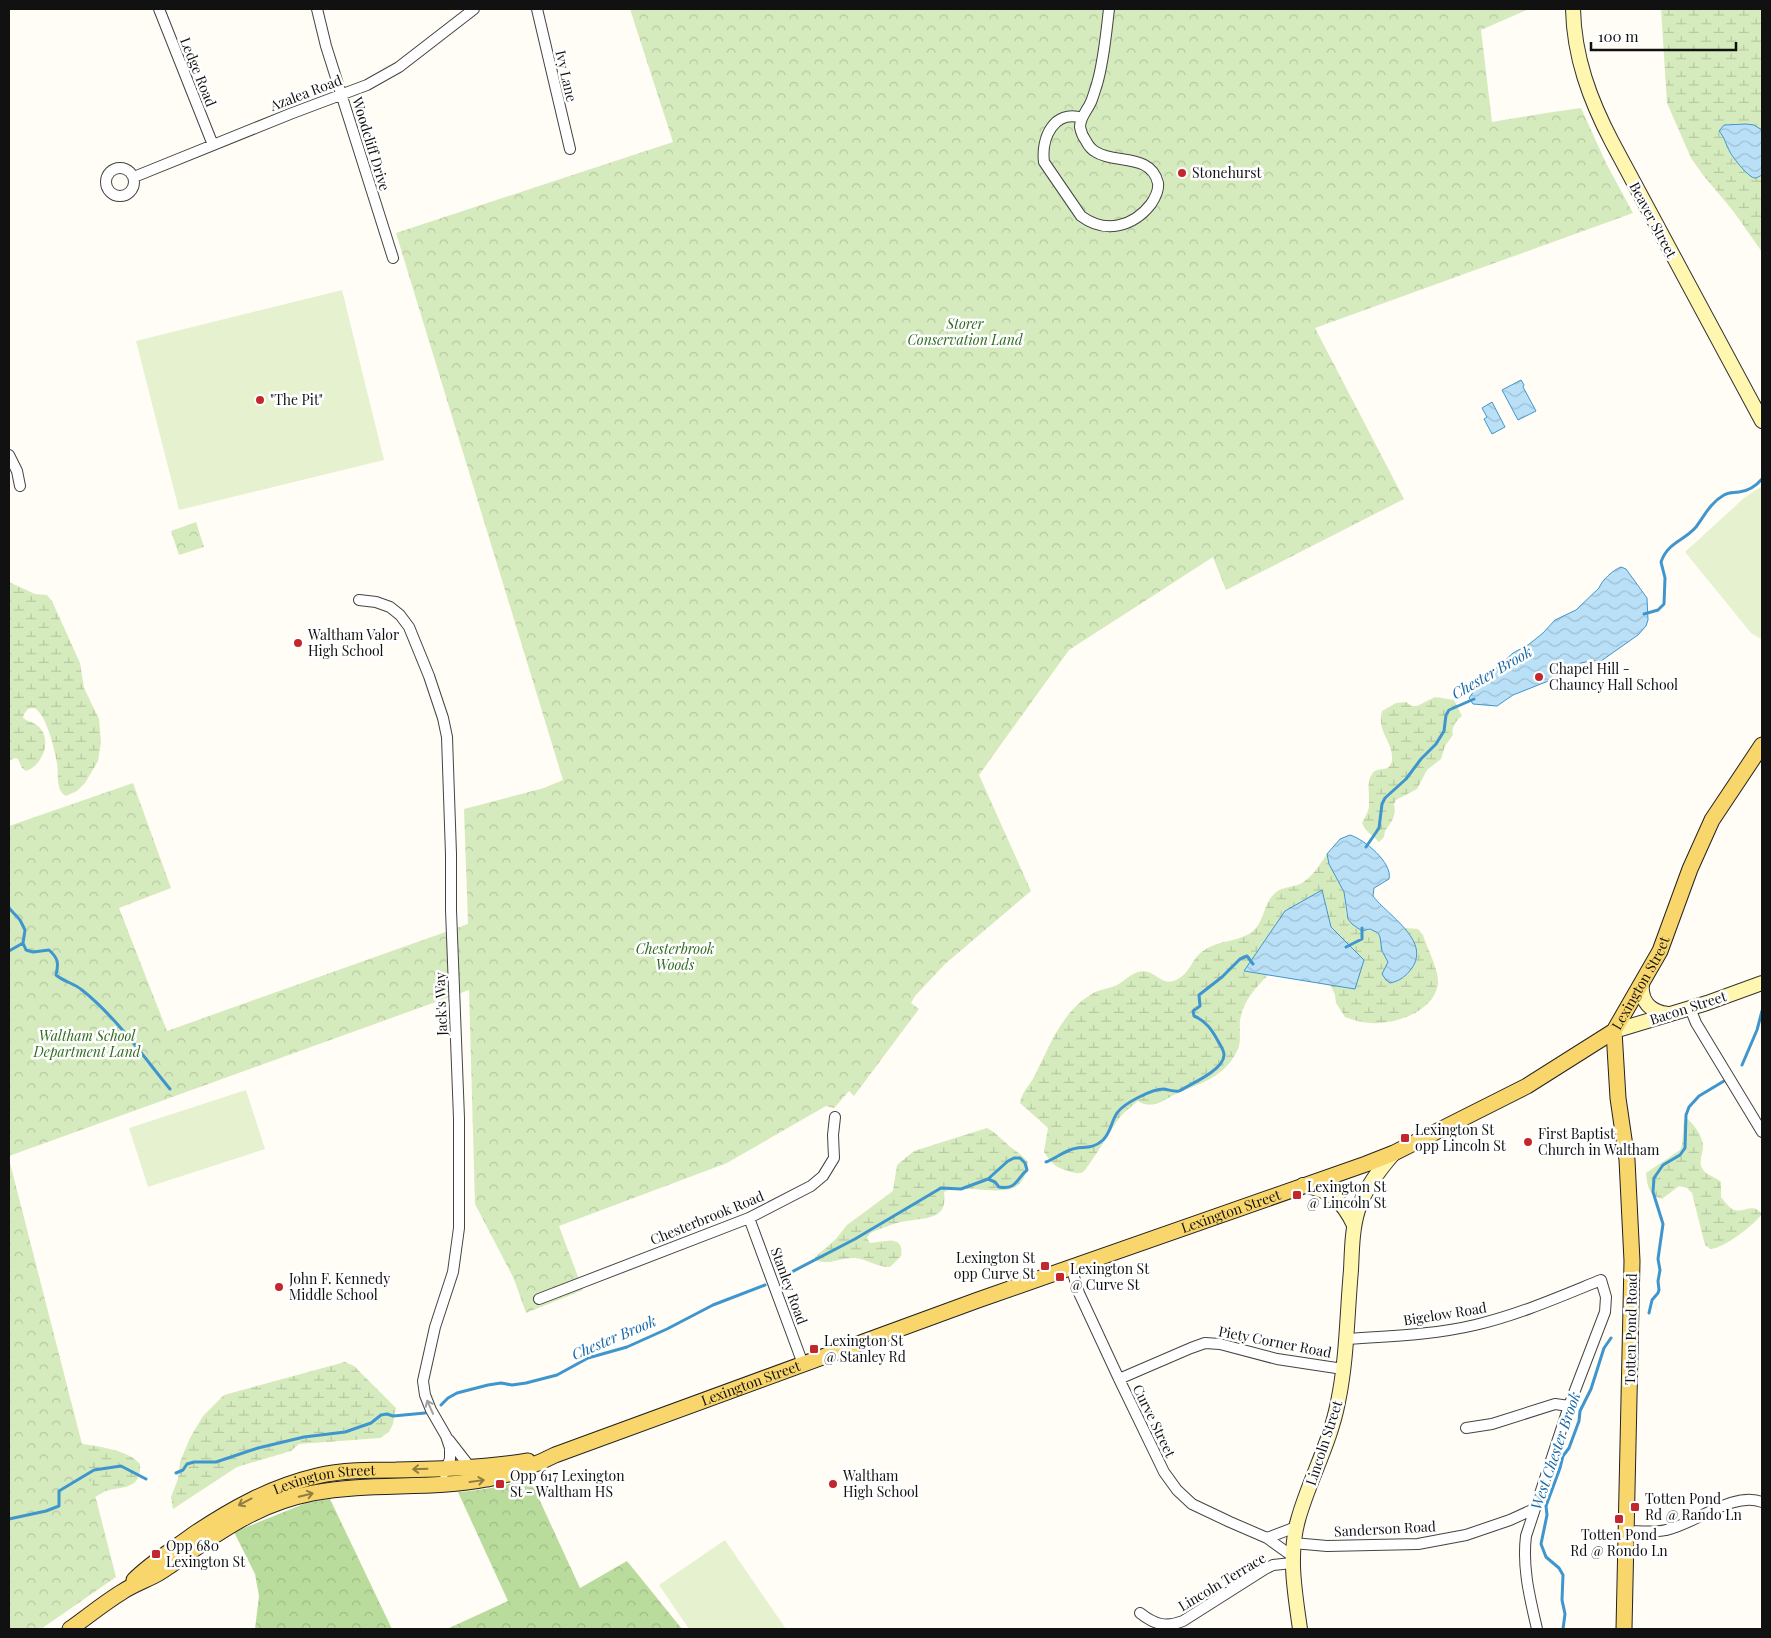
<svg xmlns="http://www.w3.org/2000/svg" width="1771" height="1638" font-family="'Playfair Display',serif">
	<style>
		.forest { fill: url(#forest-crowns) }
		.wetland { fill: url(#wetland-marsh) }
		.park { fill: url(#park-crowns) }
		.pitch { fill: #e6f2cf }
		.water { fill: url(#water-waves); stroke: #3f96cf }
		.lines { fill: none; stroke-linecap: round; stroke-linejoin: round }
		.stream { stroke: #3f96cf; stroke-width: 3 }
		.street-casing { stroke: #444; stroke-width: 12 }
		.secondary-casing { stroke: #333; stroke-width: 16 }
		.primary-casing { stroke: #222; stroke-width: 17 }
		.street { stroke: #fff; stroke-width: 10 }
		.secondary { stroke: #fff6b0; stroke-width: 14 }
		.primary { stroke: #f9d66b; stroke-width: 15 }
		.oneway { stroke: #a0a0a0 }
		.oneway2 { stroke: #917d42 }
		.poi-dot { fill: #c4262e; stroke: #fff; stroke-width: 2 }
		.labels { text-anchor: middle; stroke-width: 5; stroke-linejoin: round; paint-order: stroke }
		.street-label { font-size: 14px; fill: #111; stroke: #fff }
		.poi-label { font-size: 14px; fill: #111; stroke: #fff; text-anchor: start }
		.park-label { font-size: 14px; font-style: italic; fill: #2f6b1f; stroke: #fff }
		.water-label { font-size: 15px; font-style: italic; fill: #1768a6; stroke: #fff }
	</style>
	<defs>
		<pattern id="forest-crowns" width="20" height="18" patternUnits="userSpaceOnUse" patternTransform="scale(1.25)"><rect width="20" height="18" fill="#b9dc9c"/><path d="M2 6a3 3 0 1 1 6 0M12 15a3 3 0 1 1 6 0" fill="none" stroke="#9ebc85"/></pattern>
		<pattern id="wetland-marsh" width="20" height="14" patternUnits="userSpaceOnUse" patternTransform="scale(1.25)"><rect width="20" height="14" fill="#d5ebbd"/><path d="M1 5h8M5 5V1M11 12h8M15 12V8" fill="none" stroke="#b6c8a1"/></pattern>
		<pattern id="park-crowns" width="20" height="18" patternUnits="userSpaceOnUse" patternTransform="scale(1.25)"><rect width="20" height="18" fill="#d5ebbd"/><path d="M2 6a3 3 0 1 1 6 0M12 15a3 3 0 1 1 6 0" fill="none" stroke="#b6c8a1"/></pattern>
		<pattern id="water-waves" width="16" height="10" patternUnits="userSpaceOnUse" patternTransform="scale(1.25)"><rect width="16" height="10" fill="#b9e0f7"/><path d="M0 5q4-4 8 0t8 0" fill="none" stroke="#9ebfd3"/></pattern>
	</defs>
	<rect width="100%" height="100%" fill="#fffdf5"/>
	<path class="forest" d="M529,1477L580,1588L627,1561L682,1629H447L508,1601L458,1492C483,1490 506,1487 529,1477Z
		M330,1499L392,1629H255L259,1596L255,1574L234,1532L306,1503Z"/>
	<path class="wetland" d="M1661,9H1762V252L1734,212L1703,175L1691,158L1667,103Z
		M9,582L35,594L47,595L52,601L80,663L84,688L99,719L101,742L98,761L85,783L77,791L66,796C55,790 59,774 57,763C55,752 46,710 33,708C27,708 24,713 23,718C28,722 35,722 40,728C52,741 42,766 26,771L22,768L18,759L15,758L9,761Z
		M1435,697L1454,700L1462,716C1456,721 1451,727 1453,735L1445,746L1441,759L1427,770L1417,789L1396,800L1394,804L1395,811L1392,821L1385,831L1384,837L1379,842L1365,829L1362,823C1365,817 1369,811 1369,805C1370,795 1366,782 1372,774C1378,765 1390,774 1392,760C1394,742 1376,732 1382,711L1396,703L1406,702L1412,706H1417Z
		M1327,854L1328,859L1344,892L1346,913L1352,924L1362,931L1374,930L1380,937L1382,951L1388,962L1387,967L1384,971L1403,978C1421,960 1420,949 1405,928L1418,929L1423,935C1427,948 1439,970 1438,983C1435,1009 1402,1022 1379,1023C1368,1024 1356,1021 1345,1017L1336,1003L1335,995L1331,986L1323,978L1270,973C1257,986 1242,1002 1240,1021C1239,1031 1242,1042 1237,1051C1224,1078 1200,1083 1176,1094C1162,1101 1152,1110 1138,1101C1132,1106 1125,1111 1120,1117C1114,1125 1087,1170 1083,1172C1079,1174 1075,1173 1071,1172C1054,1166 1055,1167 1044,1152L1048,1128L1020,1103C1022,1092 1029,1086 1034,1077C1050,1046 1061,1012 1092,994C1099,989 1109,989 1117,985C1125,981 1133,971 1143,971C1158,972 1162,988 1178,979C1190,973 1192,958 1203,951C1216,941 1235,942 1249,934C1265,924 1262,905 1275,893C1283,886 1291,888 1300,884C1311,879 1320,864 1327,854Z
		M1686,1118C1693,1122 1702,1136 1703,1144C1704,1153 1698,1160 1702,1168C1706,1176 1715,1176 1721,1182V1197C1724,1201 1728,1206 1732,1209C1743,1215 1752,1201 1762,1214C1754,1225 1724,1248 1711,1249L1705,1245L1692,1193L1687,1188L1679,1186L1662,1199C1649,1196 1647,1185 1646,1173L1680,1150L1682,1145L1684,1120Z
		M987,1128C995,1132 999,1137 1006,1143C1013,1150 1022,1154 1028,1162C1025,1196 1000,1191 974,1189C967,1189 959,1189 951,1189L944,1192C948,1220 927,1217 907,1221C897,1222 888,1226 880,1229C874,1231 870,1232 867,1238L870,1243C882,1243 905,1233 901,1256L890,1267C876,1267 867,1259 855,1258C842,1257 828,1266 815,1260V1257L835,1240L847,1225L893,1191L897,1165L914,1151Z
		M345,1362L354,1366L396,1408L393,1424L389,1432L380,1438L299,1444L291,1451L237,1467L173,1509L171,1497L178,1479L180,1462L190,1438L203,1416L224,1395Z
		M68,1442C88,1445 127,1448 140,1464C142,1490 122,1486 106,1491C103,1492 99,1495 95,1497L9,1629Z"/>
	<path class="park" d="M630,9H1529L1481,30L1492,122L1546,113L1581,108L1606,163L1633,213L1315,328L1404,499L1226,590L1213,557L1069,650L979,775L1031,891L945,964L915,996L911,1003L919,1009L854,1096L849,1091L834,1108L826,1106L727,1163L559,1226L583,1290L526,1313L514,1279L475,1204L469,990L9,1156V826L133,783L171,888L119,908L167,1031L468,924L464,809L544,788L563,780L396,233L673,142Z
		M196,522L204,547L179,555L171,531Z
		M9,1159L116,1577L41,1629H9Z"/>
	<path class="pitch" d="M342,290L384,460L179,510L136,341Z
		M1762,486V640L1751,633L1685,552L1744,498Z
		M246,1090L265,1149L148,1187L129,1128Z
		M725,1540L786,1629H689L659,1585Z"/>
	<path class="water" d="M1746,124L1754,125L1762,130V175C1760,176 1757,178 1755,178C1749,178 1733,158 1730,152C1726,145 1725,138 1719,131L1724,125Z
		M1521,380L1524,385L1523,387L1536,411L1518,420L1502,390Z
		M1492,402L1505,427L1492,434L1484,419L1487,417L1482,408Z
		M1621,567L1626,569L1647,598L1648,620L1646,626L1638,635L1601,661H1590L1581,663L1556,678L1513,695L1497,706L1473,704L1469,698L1474,691L1483,684L1491,673L1513,653L1528,645L1543,633L1555,620L1576,610L1599,588C1602,580 1613,570 1621,567Z
		M1350,835C1364,839 1393,863 1389,879L1374,888L1373,896C1387,915 1431,940 1412,968C1406,976 1400,981 1390,983L1386,980L1382,974L1388,962L1382,951L1380,937L1378,933L1370,929L1362,931L1352,924L1348,919L1344,892L1329,864L1327,854L1340,839Z
		M1322,890L1331,927L1364,960L1355,989L1244,971L1285,911Z"/>
	<g class="lines">
		<path class="stream" d="M1644,614L1658,610L1664,604L1665,578L1661,562C1668,542 1684,541 1696,527C1705,515 1710,503 1724,495C1729,492 1733,493 1739,492C1748,491 1756,486 1762,479
			M1366,847L1379,828L1382,804L1385,798L1406,779L1421,759L1436,744L1444,731L1446,715L1449,710L1474,699
			M9,908L20,920L25,930L23,943L26,950L33,952L49,950C58,958 59,963 56,975C64,982 74,983 82,990C115,1016 143,1056 170,1089
			M1346,947L1362,939V928
			M9,951L23,943
			M1742,1065L1757,1030L1762,1011
			M1046,1162C1054,1159 1062,1153 1070,1150C1081,1145 1091,1151 1103,1140C1111,1132 1111,1122 1117,1113C1124,1103 1152,1089 1164,1089C1170,1090 1174,1092 1179,1091C1191,1084 1224,1070 1224,1055C1224,1050 1220,1045 1218,1041C1212,1030 1206,1021 1194,1016L1193,1011L1200,1006L1199,995L1222,977L1240,959L1247,956L1253,964
			M782,1277L855,1239L941,1188L961,1189L988,1179L1008,1161L1014,1158H1020L1025,1163L1027,1170C1016,1179 1017,1190 999,1187L995,1182L988,1179
			M1649,1313L1652,1300L1658,1293L1659,1290L1658,1281L1660,1270L1658,1259L1663,1224L1653,1192L1654,1178L1663,1165L1680,1155L1685,1148L1686,1115L1689,1107L1699,1096L1724,1081
			M441,1405L448,1398L457,1393L488,1385L501,1383L512,1385L526,1383L557,1375L588,1358L627,1347L667,1329L713,1305L765,1285
			M176,1473L183,1470L187,1464L194,1462H216L258,1448L304,1437L345,1432L371,1423L381,1415L387,1414L393,1416L425,1413
			M9,1519L46,1511L59,1506V1491L94,1470L121,1466L146,1479
			M1563,1629L1565,1614L1562,1600L1563,1575L1559,1568L1546,1557L1541,1544L1547,1515L1546,1506L1560,1468L1563,1456L1569,1448L1579,1421L1580,1411L1591,1389L1604,1348L1611,1338"/>
		<defs>
			<path id="street" d="M159,9L213,145
				M317,9L326,46L393,258
				M537,9L570,149
				M1082,118C1054,109 1041,138 1044,162L1081,216C1105,234 1133,227 1151,204C1155,198 1159,190 1158,183C1151,153 1114,164 1096,152C1092,150 1088,145 1086,141C1083,137 1081,132 1080,127C1080,117 1087,111 1091,102C1093,97 1095,90 1097,84C1104,60 1106,34 1109,9
				M106 182a14 14 0 1 1 28 0a14 14 0 1 1-28 0Z
				M134,177L290,114L367,85L399,67L474,9
				M9,455L17,471L20,486
				M359,600L376,602L390,607L400,615L409,627L429,676L443,718L447,737L451,854V910L459,1118V1228L453,1272L435,1327L423,1381L425,1395L431,1410L446,1436L450,1448V1459L444,1473
				M1690,1008L1696,1023L1762,1132
				M749,1218L803,1364
				M1071,1267L1079,1293L1119,1379L1164,1472L1177,1490L1192,1504L1230,1522L1267,1538L1292,1556
				M539,1299L749,1218L811,1186L823,1176L834,1158L833,1135L835,1117
				M1345,1339C1388,1336 1433,1335 1475,1325C1518,1315 1559,1297 1601,1280L1606,1297L1605,1312L1569,1406L1526,1536C1522,1568 1530,1598 1537,1629
				M1119,1379L1191,1348L1205,1343L1220,1344L1277,1359L1343,1369
				M1466,1428L1492,1424L1555,1404L1569,1406
				M449,1440L470,1467
				M1626,1531C1639,1531 1653,1533 1666,1530C1695,1524 1733,1491 1762,1502
				M1267,1538L1296,1527
				M1293,1543L1327,1546L1418,1544L1466,1535L1510,1520L1534,1509
				M1140,1613C1154,1624 1165,1628 1183,1621L1265,1569L1273,1565L1292,1563"/>
			<path id="secondary" d="M1573,9C1574,57 1590,100 1612,142L1762,421
				M1642,983C1640,1001 1650,1012 1668,1014
				M1614,1031L1707,1003L1762,983
				M1303,1185C1331,1191 1342,1200 1354,1225
				M1300,1629C1295,1593 1288,1556 1298,1520C1309,1480 1330,1444 1338,1402C1347,1359 1347,1314 1351,1270C1352,1250 1352,1229 1358,1210C1365,1188 1379,1170 1394,1153"/>
			<g id="primary">
				<path d="M1614,1031L1618,1098L1627,1160L1632,1261L1624,1629"/>
				<path id="s1" d="M134,1580C152,1562 174,1549 194,1534C233,1508 271,1487 317,1476C342,1470 370,1470 396,1470C440,1469 485,1468 528,1461"/>
				<path id="s2" d="M70,1629C87,1617 104,1603 122,1592C134,1584 147,1580 159,1573C211,1539 250,1505 313,1493C370,1482 430,1490 487,1479C511,1475 533,1466 555,1455L978,1300L1366,1164L1394,1153L1527,1086L1614,1031L1660,951L1690,869L1712,820L1762,745"/>
			</g>
		</defs>
		<use href="#street" class="street-casing"/>
		<use href="#secondary" class="secondary-casing"/>
		<use href="#primary" class="primary-casing"/>
		<use href="#street" class="street"/>
		<use href="#secondary" class="secondary"/>
		<use href="#primary" class="primary"/>
	</g>
	<defs><path id="oneway-shaft" d="M-6 0H5M1.5-3L5.5 0L1.5 3" fill="none" stroke-width="1.6" stroke-linecap="round" stroke-linejoin="round" transform="scale(1.25)"/></defs>
	<use class="oneway" href="#oneway-shaft" transform="translate(430 1407) rotate(-114)"/>
	<g class="oneway2">
		<use href="#oneway-shaft" transform="translate(420 1469) rotate(178)"/>
		<use href="#oneway-shaft" transform="translate(477 1481) rotate(-8)"/>
		<use href="#oneway-shaft" transform="translate(306 1495) rotate(-14)"/>
		<use href="#oneway-shaft" transform="translate(245 1502) rotate(152)"/>
	</g>
	<g class="poi-dot">
		<circle cx="1182" cy="173" r="5"/>
		<circle cx="260" cy="400" r="5"/>
		<circle cx="298" cy="643" r="5"/>
		<circle cx="1539" cy="677" r="5"/>
		<rect x="1400" y="1133" width="10" height="10" rx="2.5"/>
		<circle cx="1528" cy="1142" r="5"/>
		<rect x="1292" y="1190" width="10" height="10" rx="2.5"/>
		<rect x="1040" y="1261" width="10" height="10" rx="2.5"/>
		<rect x="1055" y="1272" width="10" height="10" rx="2.5"/>
		<circle cx="279" cy="1287" r="5"/>
		<rect x="809" y="1344" width="10" height="10" rx="2.5"/>
		<rect x="495" y="1479" width="10" height="10" rx="2.5"/>
		<circle cx="833" cy="1484" r="5"/>
		<rect x="1630" y="1502" width="10" height="10" rx="2.5"/>
		<rect x="1614" y="1514" width="10" height="10" rx="2.5"/>
		<rect x="151" y="1549" width="10" height="10" rx="2.5"/>
	</g>
	<g class="labels">
		<g class="street-label">
			<text transform="translate(198 72) rotate(68)" y="5">Ledge Road</text>
			<text transform="translate(566 76) rotate(77)" y="5">Ivy Lane</text>
			<text transform="translate(306 93) rotate(-21)" y="5">Azalea Road</text>
			<text transform="translate(371 144) rotate(73)" y="5">Woodcliff Drive</text>
			<text transform="translate(1653 220) rotate(62)" y="5">Beaver Street</text>
			<text dy="5" stroke="none"><textPath href="#s2" startOffset="1726">Lexington Street</textPath></text>
			<text transform="translate(441 1004) rotate(-92)" y="5">Jack's Way</text>
			<text transform="translate(1688 1008) rotate(-18)" y="5">Bacon Street</text>
			<text dy="5" stroke="none"><textPath href="#s2" startOffset="1246">Lexington Street</textPath></text>
			<text transform="translate(707 1218) rotate(-22)" y="5">Chesterbrook Road</text>
			<text transform="translate(789 1286) rotate(70)" y="5">Stanley Road</text>
			<text transform="translate(1445 1314) rotate(-9)" y="5">Bigelow Road</text>
			<text transform="translate(1631 1329) rotate(-89)" y="5">Totten Pond Road</text>
			<text transform="translate(1275 1342) rotate(11)" y="5">Piety Corner Road</text>
			<text dy="5" stroke="none"><textPath href="#s2" startOffset="736">Lexington Street</textPath></text>
			<text transform="translate(1154 1421) rotate(64)" y="5">Curve Street</text>
			<text transform="translate(1324 1443) rotate(-72)" y="5">Lincoln Street</text>
			<text dy="5" stroke="none"><textPath href="#s1" startOffset="219">Lexington Street</textPath></text>
			<text transform="translate(1385 1529) rotate(-3)" y="5">Sanderson Road</text>
			<text transform="translate(1222 1582) rotate(-31)" y="5">Lincoln Terrace</text>
		</g>
		<g class="poi-label">
			<text x="1192" y="178">Stonehurst</text>
			<text x="270" y="405">"The Pit"</text>
			<text x="308" y="640">Waltham Valor<tspan x="308" dy="16">High School</tspan></text>
			<text x="1549" y="674">Chapel Hill -<tspan x="1549" dy="16">Chauncy Hall School</tspan></text>
			<text x="1415" y="1135">Lexington St<tspan x="1415" dy="16">opp Lincoln St</tspan></text>
			<text x="1538" y="1139">First Baptist<tspan x="1538" dy="16">Church in Waltham</tspan></text>
			<text x="1307" y="1192">Lexington St<tspan x="1307" dy="16">@ Lincoln St</tspan></text>
			<text x="1035" y="1263" text-anchor="end">Lexington St<tspan x="1035" dy="16">opp Curve St</tspan></text>
			<text x="1070" y="1274">Lexington St<tspan x="1070" dy="16">@ Curve St</tspan></text>
			<text x="289" y="1284">John F. Kennedy<tspan x="289" dy="16">Middle School</tspan></text>
			<text x="824" y="1346">Lexington St<tspan x="824" dy="16">@ Stanley Rd</tspan></text>
			<text x="510" y="1481">Opp 617 Lexington<tspan x="510" dy="16">St - Waltham HS</tspan></text>
			<text x="843" y="1481">Waltham<tspan x="843" dy="16">High School</tspan></text>
			<text x="1645" y="1504">Totten Pond<tspan x="1645" dy="16">Rd @ Rando Ln</tspan></text>
			<text x="1619" y="1540" text-anchor="middle">Totten Pond<tspan x="1619" dy="16">Rd @ Rondo Ln</tspan></text>
			<text x="166" y="1551">Opp 680<tspan x="166" dy="16">Lexington St</tspan></text>
		</g>
		<g class="park-label">
			<text x="965" y="329">Storer<tspan x="965" dy="16">Conservation Land</tspan></text>
			<text x="675" y="954">Chesterbrook<tspan x="675" dy="16">Woods</tspan></text>
			<text x="87" y="1041">Waltham School<tspan x="87" dy="16">Department Land</tspan></text>
		</g>
		<g class="water-label">
			<text transform="translate(1492 673) rotate(-30)" y="5">Chester Brook</text>
			<text transform="translate(614 1338) rotate(-23)" y="5">Chester Brook</text>
			<text transform="translate(1556 1451) rotate(-71)" y="5">West Chester Brook</text>
		</g>
	</g>
	<rect width="1771" height="1638" fill="none" stroke="#111111" stroke-width="20"/>
	<path d="M1591 42v8h145v-8" fill="none" stroke="#111111" stroke-width="2.5"/>
	<text x="1598" y="42" font-size="15" fill="#111111" stroke="#ffffff" stroke-width="4" paint-order="stroke">100 m</text>
</svg>
